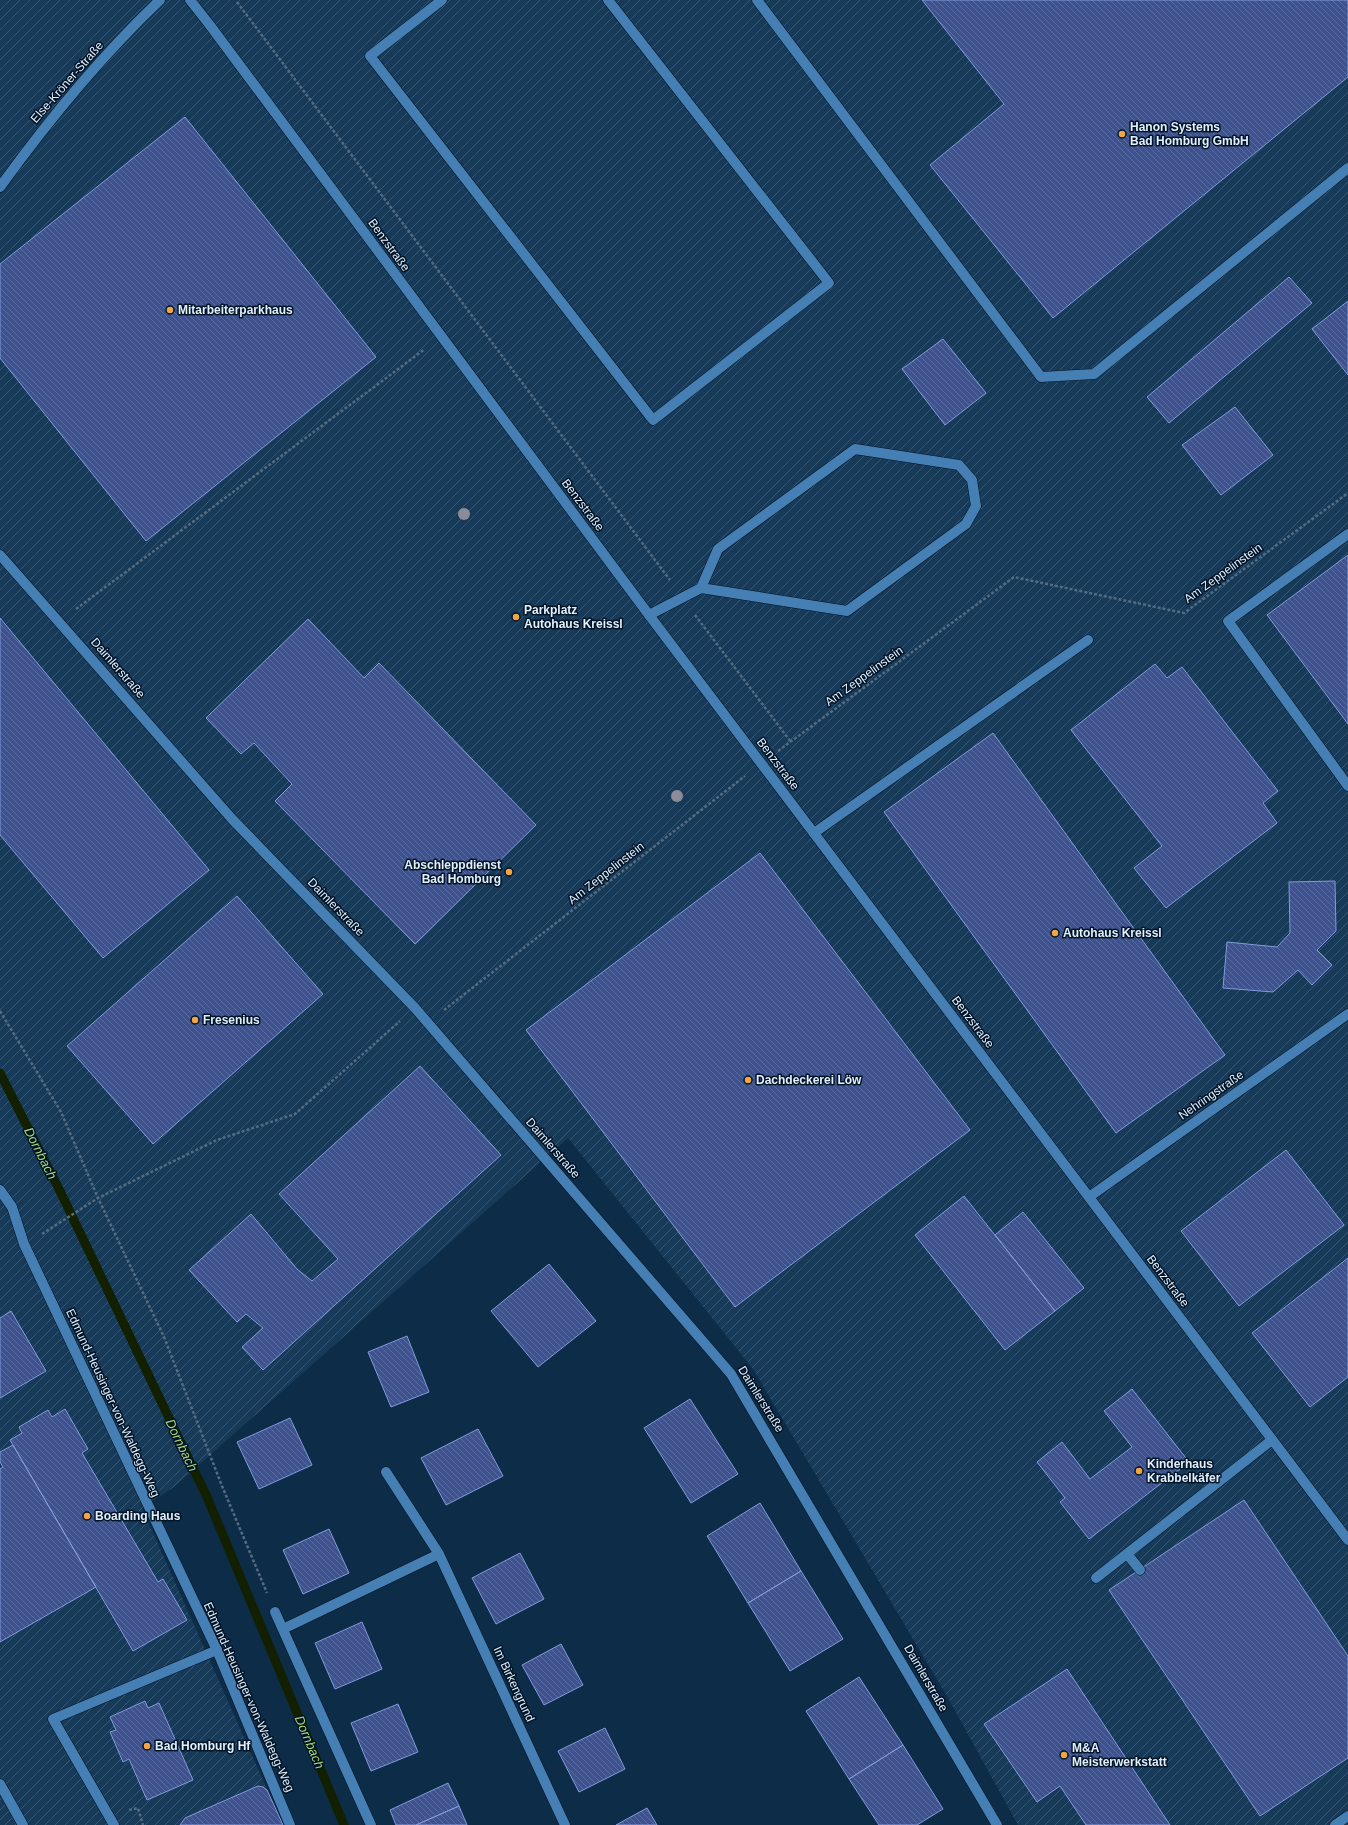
<svg xmlns="http://www.w3.org/2000/svg" width="1348" height="1825" font-family="Arial,sans-serif">
	<style>
		.industrial { fill: url(#industrial-furrows) }
		.lines { fill: none; stroke-linecap: round; stroke-linejoin: round }
		.stream { stroke: #122000; stroke-width: 9 }
		.building { fill: url(#building-back-hatch); stroke: #829bdd }
		.lane-casing { stroke: #031424; stroke-width: 11 }
		.street-casing { stroke: #031424; stroke-width: 11 }
		.path { stroke: #536c82; stroke-width: 2.5; stroke-dasharray: 3 2; stroke-linecap: butt }
		.lane { stroke: #457fb4; stroke-width: 10 }
		.street { stroke: #457fb4; stroke-width: 10 }
		.tree { fill: #8b8b9a }
		.poi-dot { fill: #f3a443; stroke: #001428; stroke-width: 1.5 }
		.labels { text-anchor: middle; stroke-width: 3; stroke-linejoin: round; paint-order: stroke }
		.street-label { font-size: 12px; fill: #e3effb; stroke: #001428 }
		.poi-label { font-size: 12px; font-weight: bold; fill: #e3effb; stroke: #001428; text-anchor: start }
		.water-label { font-size: 13px; font-style: italic; fill: #abd670; stroke: #001428 }
	</style>
	<defs>
		<pattern id="industrial-furrows" width="10" height="10" patternUnits="userSpaceOnUse"><rect width="10" height="10" fill="#173a58"/><path d="M-1 1l2-2M0 10L10 0M9 11l2-2" fill="none" stroke="#395771"/></pattern>
		<pattern id="building-back-hatch" width="6" height="6" patternUnits="userSpaceOnUse"><rect width="6" height="6" fill="#3d528e"/><path d="M-1 5l2 2M0 0l6 6M5-1l2 2" fill="none" stroke="#596b9f"/></pattern>
	</defs>
	<rect width="100%" height="100%" fill="#0d2c47"/>
	<path class="industrial" d="M0,0H1348V1825H1018L948,1698L753,1369L568,1138L174,1487L142,1508L283,1825H0Z"/>
	<g class="lines">
		<path class="stream" d="M0,1073L59,1189L207,1497L344,1825"/>
	</g>
	<path class="building" d="M922,0H1348V77L1053,318L930,165L1004,104Z
		M185,117L376,357L146,541L0,358V264Z
		M1289,277L1312,303L1169,423L1147,397Z
		M1348,301V375L1312,329Z
		M943,339L986,393L945,425L902,369Z
		M1235,407L1273,455L1221,495L1182,445Z
		M1348,555V724L1267,615Z
		M0,618L209,870L103,958L0,835Z
		M308,619L364,678L379,663L536,825L415,944L275,801L292,784L254,743L241,754L206,718Z
		M1155,664L1167,678L1182,667L1278,791L1263,803L1277,823L1166,908L1134,868L1162,846L1071,730Z
		M993,733L1225,1055L1116,1133L884,812Z
		M760,853L970,1130L735,1307L526,1030Z
		M1335,881L1336,931L1317,950L1332,965L1312,985L1298,970L1273,992L1223,988L1227,942L1277,947L1290,933L1289,882Z
		M237,896L323,994L153,1144L67,1046Z
		M420,1066L501,1155L263,1370L242,1347L263,1328L246,1314L237,1322L189,1270L251,1214L297,1269L312,1281L338,1259L279,1194Z
		M1286,1150L1344,1225L1239,1306L1181,1231Z
		M964,1196L1055,1311L1005,1350L915,1235Z
		M1023,1212L1084,1288L1055,1311L995,1235Z
		M1348,1258V1377L1310,1407L1252,1333Z
		M549,1264L596,1321L538,1367L491,1311Z
		M11,1311L46,1371L0,1398V1318Z
		M407,1336L429,1392L391,1407L368,1352Z
		M1132,1389L1189,1462L1089,1539L1060,1502L1065,1498L1037,1462L1062,1442L1090,1479L1132,1447L1104,1411Z
		M690,1399L738,1474L691,1503L644,1428Z
		M65,1409L88,1449L82,1453L158,1582L163,1579L187,1620L133,1651L10,1440L22,1433L19,1427L48,1410L52,1417Z
		M290,1418L312,1465L259,1489L237,1442Z
		M478,1429L503,1476L446,1505L421,1458Z
		M13,1445L96,1587L0,1642V1469L3,1467L0,1462V1452Z
		M1244,1500L1348,1656V1758L1260,1816L1109,1590Z
		M760,1503L801,1571L748,1603L707,1536Z
		M329,1529L349,1573L303,1594L283,1550Z
		M520,1553L544,1599L496,1624L472,1578Z
		M801,1571L843,1639L790,1671L748,1603Z
		M362,1622L382,1669L335,1689L315,1643Z
		M561,1644L583,1685L544,1705L522,1665Z
		M1067,1669L1170,1825H1086L1060,1786L1037,1802L984,1724Z
		M859,1677L903,1745L849,1779L806,1711Z
		M145,1701L148,1708L159,1703L193,1780L147,1800L129,1759L123,1762L110,1732L116,1730L110,1717Z
		M398,1704L418,1752L371,1771L351,1723Z
		M605,1728L625,1769L579,1792L558,1751Z
		M903,1745L943,1809L917,1825H879L849,1779Z
		M448,1783L459,1806L416,1825H396L390,1810Z
		M258,1786L263,1787L267,1790L283,1825H180L185,1818Z
		M459,1806L467,1825H416Z
		M647,1808L657,1825H616Z"/>
	<g class="lines">
		<defs>
			<path id="lane" d="M442,0L370,56L653,420L829,283L608,0
				M757,0L1041,377L1094,374L1348,168
				M1348,534L1228,621L1348,786
				M649,615L701,588L718,549L855,449L959,465L972,480L976,506L966,524L847,611L701,588
				M814,833L1088,640
				M0,1190L12,1207L24,1244L217,1650L290,1825
				M1127,1554L1140,1570
				M1096,1578L1272,1440
				M114,1825L53,1719L217,1650"/>
			<path id="street" d="M190,0L209,24L649,615L1348,1540
				M0,187C47,122 102,55 160,0
				M0,555L232,819L415,1008L731,1374L997,1825
				M1089,1197L1348,1014
				M386,1472L439,1554L565,1825
				M275,1612L371,1825
				M283,1629L439,1554
				M0,1784L23,1825
				M1335,1825L1348,1816"/>
		</defs>
		<use href="#lane" class="lane-casing"/>
		<use href="#street" class="street-casing"/>
		<path class="path" d="M237,2L670,580
			M76,609L425,349
			M695,615L791,742
			M778,751L1014,577L1184,613L1348,493
			M444,1010L745,776
			M0,1011L61,1112L98,1198L164,1337L222,1486L267,1593
			M42,1234L98,1198L217,1140L295,1114L400,1021
			M129,1810L138,1808L143,1825"/>
		<use href="#lane" class="lane"/>
		<use href="#street" class="street"/>
	</g>
	<g class="tree">
		<circle cx="464" cy="514" r="6"/>
		<circle cx="677" cy="796" r="6"/>
	</g>
	<g class="poi-dot">
		<circle cx="1122" cy="134" r="4"/>
		<circle cx="170" cy="310" r="4"/>
		<circle cx="516" cy="617" r="4"/>
		<circle cx="509" cy="872" r="4"/>
		<circle cx="1055" cy="933" r="4"/>
		<circle cx="195" cy="1020" r="4"/>
		<circle cx="748" cy="1080" r="4"/>
		<circle cx="1139" cy="1471" r="4"/>
		<circle cx="87" cy="1516" r="4"/>
		<circle cx="147" cy="1746" r="4"/>
		<circle cx="1064" cy="1755" r="4"/>
	</g>
	<g class="labels">
		<g class="street-label">
			<text transform="translate(67 82) rotate(-49)" y="4">Else-Kröner-Straße</text>
			<text transform="translate(389 245) rotate(54)" y="4">Benzstraße</text>
			<text transform="translate(583 505) rotate(53)" y="4">Benzstraße</text>
			<text transform="translate(1223 573) rotate(-36)" y="4">Am Zeppelinstein</text>
			<text transform="translate(118 668) rotate(49)" y="4">Daimlerstraße</text>
			<text transform="translate(864 676) rotate(-36)" y="4">Am Zeppelinstein</text>
			<text transform="translate(778 764) rotate(53)" y="4">Benzstraße</text>
			<text transform="translate(606 873) rotate(-38)" y="4">Am Zeppelinstein</text>
			<text transform="translate(336 907) rotate(46)" y="4">Daimlerstraße</text>
			<text transform="translate(973 1022) rotate(53)" y="4">Benzstraße</text>
			<text transform="translate(1211 1095) rotate(-35)" y="4">Nehringstraße</text>
			<text transform="translate(553 1148) rotate(49)" y="4">Daimlerstraße</text>
			<text transform="translate(1168 1281) rotate(53)" y="4">Benzstraße</text>
			<text transform="translate(761 1399) rotate(58)" y="4">Daimlerstraße</text>
			<text transform="translate(113 1403) rotate(65)" y="4">Edmund-Heusinger-von-Waldegg-Weg</text>
			<text transform="translate(926 1678) rotate(60)" y="4">Daimlerstraße</text>
			<text transform="translate(514 1684) rotate(65)" y="4">Im Birkengrund</text>
			<text transform="translate(249 1697) rotate(66)" y="4">Edmund-Heusinger-von-Waldegg-Weg</text>
		</g>
		<g class="poi-label">
			<text x="1130" y="131">Hanon Systems<tspan x="1130" dy="14">Bad Homburg GmbH</tspan></text>
			<text x="178" y="314">Mitarbeiterparkhaus</text>
			<text x="524" y="614">Parkplatz<tspan x="524" dy="14">Autohaus Kreissl</tspan></text>
			<text x="501" y="869" text-anchor="end">Abschleppdienst<tspan x="501" dy="14">Bad Homburg</tspan></text>
			<text x="1063" y="937">Autohaus Kreissl</text>
			<text x="203" y="1024">Fresenius</text>
			<text x="756" y="1084">Dachdeckerei Löw</text>
			<text x="1147" y="1468">Kinderhaus<tspan x="1147" dy="14">Krabbelkäfer</tspan></text>
			<text x="95" y="1520">Boarding Haus</text>
			<text x="155" y="1750">Bad Homburg Hf</text>
			<text x="1072" y="1752">M&amp;A<tspan x="1072" dy="14">Meisterwerkstatt</tspan></text>
		</g>
		<g class="water-label">
			<text transform="translate(41 1153) rotate(63)" y="5">Dornbach</text>
			<text transform="translate(182 1445) rotate(64)" y="5">Dornbach</text>
			<text transform="translate(310 1742) rotate(67)" y="5">Dornbach</text>
		</g>
	</g>
</svg>
